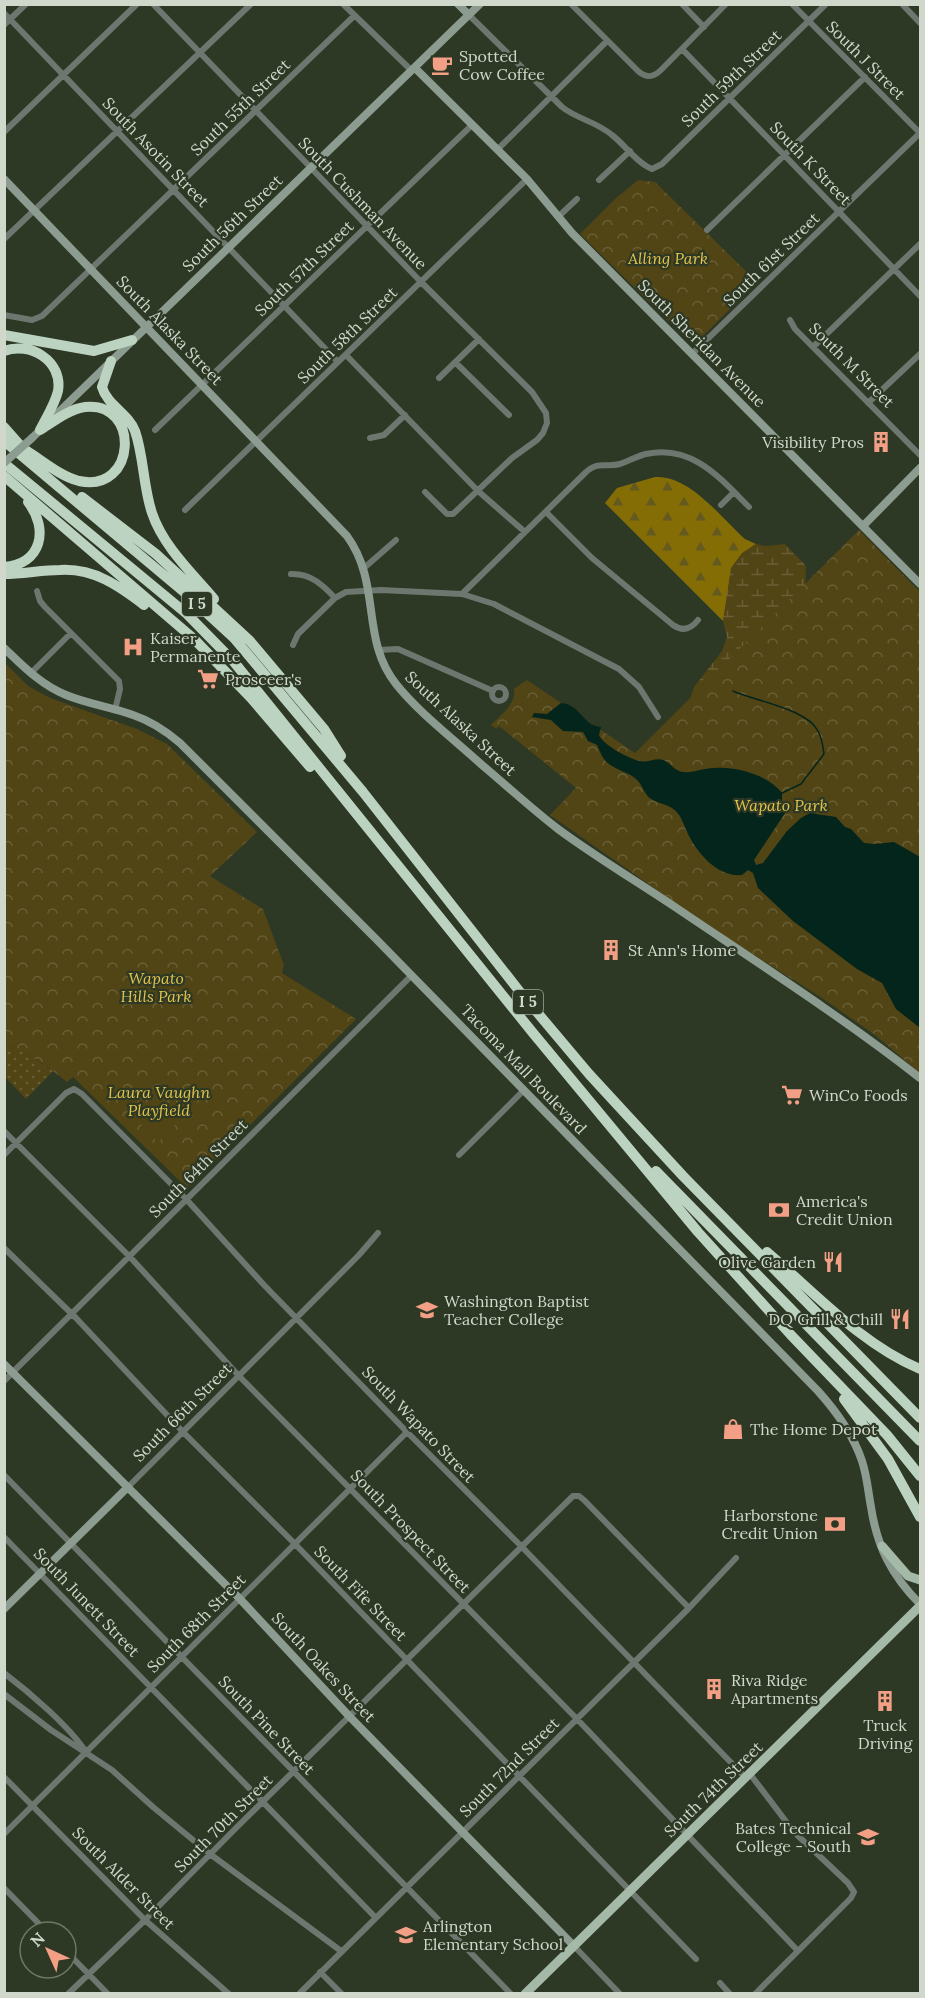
<svg xmlns="http://www.w3.org/2000/svg" width="925" height="1998" font-family="Lora,serif">
	<style>
		.forest { fill: url(#forest-firs) }
		.wetland { fill: url(#wetland-marsh) }
		.park { fill: url(#park-crowns) }
		.garden { fill: url(#garden-dots) }
		.pitch { fill: #514415 }
		.water { fill: #03251c }
		.lines { fill: none; stroke-linecap: round; stroke-linejoin: round }
		.stream { stroke: #03251c; stroke-width: 1.5 }
		.street { stroke: #6d776f; stroke-width: 6 }
		.secondary { stroke: #8d9c90; stroke-width: 8 }
		.primary { stroke: #a5b9a9; stroke-width: 9 }
		.highway { stroke: #bbd3c0; stroke-width: 10 }
		.secondary-bridge { stroke: #8d9c90; stroke-width: 8 }
		.labels { text-anchor: middle; stroke-width: 4.5; stroke-linejoin: round; paint-order: stroke }
		.shield { fill: #2d3825; stroke: #9fa899; stroke-width: 1.5 }
		.shield-label { font-size: 15px; font-weight: bold; fill: #d0d8cb }
		.poi-label { font-size: 16px; fill: #d0d8cb; stroke: #2d3825; text-anchor: start }
		.street-label { font-size: 16px; fill: #d0d8cb; stroke: #2d3825 }
		.park-label { font-size: 16px; font-style: italic; fill: #e3c44d; stroke: #2d3825 }
	</style>
	<defs>
		<pattern id="forest-firs" width="22" height="20" patternUnits="userSpaceOnUse" patternTransform="scale(1.5)"><rect width="22" height="20" fill="#846d05"/><path d="M5 1l3.5 6h-7zM16 11l3.5 6h-7z" fill="#64591e"/></pattern>
		<pattern id="wetland-marsh" width="20" height="14" patternUnits="userSpaceOnUse" patternTransform="scale(1.5)"><rect width="20" height="14" fill="#514415"/><path d="M1 5h8M5 5V1M11 12h8M15 12V8" fill="none" stroke="#695e36"/></pattern>
		<pattern id="park-crowns" width="20" height="18" patternUnits="userSpaceOnUse" patternTransform="scale(1.5)"><rect width="20" height="18" fill="#514415"/><path d="M2 6a3 3 0 1 1 6 0M12 15a3 3 0 1 1 6 0" fill="none" stroke="#695e36"/></pattern>
		<pattern id="garden-dots" width="8" height="8" patternUnits="userSpaceOnUse" patternTransform="scale(1.5)"><rect width="8" height="8" fill="#514415"/><path d="M2 2h.1M6 6h.1" fill="none" stroke="#695e36" stroke-width="1.8" stroke-linecap="round"/></pattern>
	</defs>
	<rect width="100%" height="100%" fill="#2d3825"/>
	<path class="forest" d="M655,477C690,475 720,517 745,539L756,544C721,567 733,586 723,621L605,503L617,488Z"/>
	<path class="wetland" d="M756,544L765,546L785,544L806,566L805,591L690,699L694,687L722,651L727,637L723,621L731,568L742,553Z"/>
	<path class="park" d="M638,180L655,182L757,282L696,343L692,344L580,234L615,199Z
		M859,530L920,592V1073L875,1035L819,996L710,927L550,815L576,788L499,726L496,729L491,725C501,714 516,705 514,689L527,680L635,753Z
		M4,662L28,686L50,698L137,729L167,744L257,832L210,876L263,909L284,965L282,973L356,1019L187,1188L73,1077L67,1082C47,1066 29,1053 5,1045Z"/>
	<path class="garden" d="M5,1045L26,1053L53,1071L26,1099L5,1077Z"/>
	<path class="pitch" d="M653,184L673,205L662,215L643,194Z
		M158,1115L166,1117L175,1126L159,1141H157L141,1126L146,1120Z"/>
	<path class="water" d="M561,703C580,704 582,725 601,727L599,735C603,745 629,759 640,761C648,763 656,757 663,760C671,763 674,771 683,772C695,773 703,768 714,768C736,766 768,775 782,793V802L787,810L754,860L756,865L763,863L787,831L801,818L810,813L836,817L845,827L851,829L864,843L875,844L894,842L920,857V1028L896,1009L882,983L857,969L793,921L758,888L753,873L748,870L742,875C718,877 699,855 689,836C684,827 682,814 672,808C666,804 657,803 651,799C644,794 643,786 637,780C629,772 618,771 609,764C603,760 600,752 597,745L588,741L583,732L563,731L551,720L532,717L534,713L547,714Z"/>
	<g class="lines">
		<path class="stream" d="M733,691C755,701 807,709 818,731C822,738 823,746 824,754L801,784L782,793"/>
		<path class="street" d="M153,4L421,282L532,392L546,413L547,423L543,433L537,440L512,458L453,514H447L425,492
			M343,4L412,71
			M571,4L638,71C646,78 653,78 661,70L726,4
			M682,4L704,27
			M792,4L920,133
			M902,4L920,23
			M4,13L338,362
			M469,15L562,107C577,119 597,122 612,135C625,145 637,163 652,169L662,164L826,4
			M4,25L26,4
			M682,49L920,296
			M4,132L137,4
			M497,150L607,41
			M599,180L630,151
			M558,217L577,199
			M707,230L865,77
			M4,239L251,4
			M4,315L32,320L42,316L354,16
			M790,320L795,329L920,455
			M813,347L920,244
			M692,354L920,133
			M346,355L478,491L525,532
			M455,362L509,415
			M439,378L479,339
			M868,403L920,354
			M155,430L472,125
			M370,438L384,435L405,415
			M721,505L734,492
			M185,510L527,179
			M546,512L592,558L673,625C683,632 691,629 698,620
			M364,568L396,540
			M291,574C310,573 323,585 335,598
			M37,591L40,601L45,607L119,681L120,689L115,710
			M462,594L585,473C599,460 605,468 620,464C629,461 637,456 646,454C692,444 720,478 749,507
			M293,645L298,634L335,598L346,592L381,590L462,594L494,604L619,669L639,687L658,717
			M378,650L398,649L493,691
			M31,673L71,633
			M492 694a7 7 0 1 1 14 0a7 7 0 1 1-14 0Z
			M4,1131L130,1257L239,1376L577,1719L798,1951
			M4,1155L66,1093L74,1089L82,1094L186,1199L264,1285L407,1432L521,1546L746,1778
			M459,1155L524,1090
			M4,1248L76,1318L183,1432L295,1544L696,1959
			M4,1381L412,975
			M4,1475L511,1994
			M128,1487L359,1255L378,1233
			M4,1537L376,1918
			M4,1673C29,1692 69,1726 86,1752
			M4,1694L51,1730L112,1770L153,1807L210,1854L341,1951
			M750,1774L794,1832L848,1883L854,1892L851,1898L755,1994
			M4,1777L145,1920L229,1994
			M4,1834L407,1432
			M4,1888L47,1932
			M574,1946L620,1994
			M66,1951L108,1994
			M320,1972L342,1994
			M720,1983L730,1994
			M68,1994L145,1920L237,1827L573,1496H579L584,1500L689,1608
			M299,1994L689,1608L736,1558"/>
		<path class="secondary" d="M458,4L469,15
			M415,68L527,179L572,233L920,584
			M4,179L347,536C382,584 360,639 396,684C419,713 455,740 482,765C507,786 532,809 558,829C596,857 636,881 675,907C758,963 842,1017 920,1078
			M32,438L480,4
			M863,526L920,468
			M4,648C23,666 41,685 66,695C88,704 111,707 133,715C151,721 166,731 180,743L377,940L818,1391C836,1411 853,1434 862,1461C867,1476 868,1491 871,1507C877,1547 892,1576 920,1604
			M4,1364L240,1599L349,1716L574,1946
			M4,1609L128,1487"/>
		<path class="primary" d="M882,1546L908,1576L920,1580
			M525,1994L920,1606"/>
		<path class="highway" d="M4,335L94,351L132,340
			M4,351C30,341 63,361 58,391C55,404 46,418 40,430
			M111,361L102,387C107,405 128,413 135,431C144,457 143,486 152,513C163,546 192,573 214,599
			M4,427L19,444
			M4,441L184,592L234,638L363,792L520,992L589,1074L683,1176L920,1418
			M27,451C43,461 60,476 79,481C137,494 141,401 85,407C69,409 53,422 40,430
			M4,463L187,614L234,662L533,1033L698,1232L790,1334L887,1435L920,1476
			M4,476L194,639L251,698L310,767
			M82,497L156,554L250,641L324,729L341,756
			M4,567C42,564 49,529 28,502
			M4,574C23,574 42,570 60,570C94,568 119,586 144,605
			M656,1171L920,1441
			M767,1252C815,1293 861,1344 920,1369
			M844,1399L888,1459L920,1517"/>
		<path class="secondary-bridge" d="M4,463L32,438"/>
	</g>
	<defs>
		<symbol id="cafe-bare" viewBox="-9 -9 18 18"><path d="M-5.5-4.5H6V0H3Q3 3.5 0 3.5H-2.5Q-5.5 3.5-5.5 0ZM3-3.2v2h1.7v-2ZM-6 4.5H4V6H-6Z" fill="#f39f85" stroke="#2d3825" stroke-width="2.5" paint-order="stroke"/></symbol>
		<symbol id="building-bare" viewBox="-9 -9 18 18"><path d="M-4-6H4V6H1V3H-1V6H-4ZM-2.5-4.3h1.7v1.8h-1.7ZM.8-4.3h1.7v1.8H.8ZM-2.5-1h1.7V.8h-1.7ZM.8-1h1.7V.8H.8Z" fill="#f39f85" stroke="#2d3825" stroke-width="2.5" paint-order="stroke"/></symbol>
		<symbol id="hospital-bare" viewBox="-9 -9 18 18"><path d="M-5-5h3v3.5h4V-5h3V5h-3V1.5h-4V5h-3Z" fill="#f39f85" stroke="#2d3825" stroke-width="2.5" paint-order="stroke"/></symbol>
		<symbol id="supermarket-bare" viewBox="-9 -9 18 18"><path d="M-6-5.5h2.5l.6 2H6L4.5 2H-2.5L-4.4-4H-6ZM-1.5 3.2a1.3 1.3 0 1 0 .1 0ZM3 3.2a1.3 1.3 0 1 0 .1 0Z" fill="#f39f85" stroke="#2d3825" stroke-width="2.5" paint-order="stroke"/></symbol>
		<symbol id="bank-bare" viewBox="-9 -9 18 18"><path d="M-6-4H6V4H-6ZM0-2.3a2.3 2.3 0 1 0 0 4.6a2.3 2.3 0 1 0 0-4.6Z" fill="#f39f85" stroke="#2d3825" stroke-width="2.5" paint-order="stroke"/></symbol>
		<symbol id="restaurant-bare" viewBox="-9 -9 18 18"><path d="M-5-6h1v4h1v-4h1v4h1v-4h1v5L-1.5 .5V6h-2V.5L-5-1ZM5-6V6H3V1.5H1.5Q1.5-4 5-6Z" fill="#f39f85" stroke="#2d3825" stroke-width="2.5" paint-order="stroke"/></symbol>
		<symbol id="university-bare" viewBox="-9 -9 18 18"><path d="M0-5L7-2L0 1L-7-2ZM-4 1L0 2.5L4 1V4Q0 6-4 4Z" fill="#f39f85" stroke="#2d3825" stroke-width="2.5" paint-order="stroke"/></symbol>
		<symbol id="shop-bare" viewBox="-9 -9 18 18"><path d="M-5-2.5h2.3a2.7 3.5 0 0 1 5.4 0H5L5.5 6h-11ZM-1.5-2.5h3a1.5 2.3 0 0 0-3 0Z" fill="#f39f85" stroke="#2d3825" stroke-width="2.5" paint-order="stroke"/></symbol>
		<symbol id="school-bare" viewBox="-9 -9 18 18"><path d="M0-5L7-2L0 1L-7-2ZM-4 1L0 2.5L4 1V4Q0 6-4 4Z" fill="#f39f85" stroke="#2d3825" stroke-width="2.5" paint-order="stroke"/></symbol>
	</defs>
	<g fill-rule="evenodd">
		<use href="#cafe-bare" x="427" y="50" width="30" height="30"/>
		<use href="#building-bare" x="866" y="427" width="30" height="30"/>
		<use href="#hospital-bare" x="118" y="632" width="30" height="30"/>
		<use href="#supermarket-bare" x="193" y="664" width="30" height="30"/>
		<use href="#building-bare" x="596" y="935" width="30" height="30"/>
		<use href="#supermarket-bare" x="777" y="1080" width="30" height="30"/>
		<use href="#bank-bare" x="764" y="1195" width="30" height="30"/>
		<use href="#restaurant-bare" x="818" y="1247" width="30" height="30"/>
		<use href="#university-bare" x="412" y="1295" width="30" height="30"/>
		<use href="#restaurant-bare" x="885" y="1304" width="30" height="30"/>
		<use href="#shop-bare" x="718" y="1414" width="30" height="30"/>
		<use href="#bank-bare" x="820" y="1509" width="30" height="30"/>
		<use href="#building-bare" x="699" y="1674" width="30" height="30"/>
		<use href="#building-bare" x="870" y="1686" width="30" height="30"/>
		<use href="#university-bare" x="853" y="1822" width="30" height="30"/>
		<use href="#school-bare" x="391" y="1920" width="30" height="30"/>
	</g>
	<g class="labels">
		<g class="shield">
			<rect x="182" y="592" width="30" height="24" rx="4.5"/>
			<rect x="513" y="990" width="30" height="24" rx="4.5"/>
		</g>
		<g class="shield-label">
			<text x="197" y="609">I 5</text>
			<text x="528" y="1007">I 5</text>
		</g>
		<g class="poi-label">
			<text x="459" y="62">Spotted<tspan x="459" dy="18">Cow Coffee</tspan></text>
			<text x="864" y="448" text-anchor="end">Visibility Pros</text>
			<text x="150" y="644">Kaiser<tspan x="150" dy="18">Permanente</tspan></text>
			<text x="225" y="685">Prosceer's</text>
			<text x="628" y="956">St Ann's Home</text>
			<text x="809" y="1101">WinCo Foods</text>
			<text x="796" y="1207">America's<tspan x="796" dy="18">Credit Union</tspan></text>
			<text x="816" y="1268" text-anchor="end">Olive Garden</text>
			<text x="444" y="1307">Washington Baptist<tspan x="444" dy="18">Teacher College</tspan></text>
			<text x="883" y="1325" text-anchor="end">DQ Grill &amp; Chill</text>
			<text x="750" y="1435">The Home Depot</text>
			<text x="818" y="1521" text-anchor="end">Harborstone<tspan x="818" dy="18">Credit Union</tspan></text>
			<text x="731" y="1686">Riva Ridge<tspan x="731" dy="18">Apartments</tspan></text>
			<text x="885" y="1731" text-anchor="middle">Truck<tspan x="885" dy="18">Driving</tspan></text>
			<text x="851" y="1834" text-anchor="end">Bates Technical<tspan x="851" dy="18">College - South</tspan></text>
			<text x="423" y="1932">Arlington<tspan x="423" dy="18">Elementary School</tspan></text>
		</g>
		<g class="street-label">
			<text transform="translate(866 60) rotate(45)" y="6">South J Street</text>
			<text transform="translate(731 78) rotate(-44)" y="6">South 59th Street</text>
			<text transform="translate(240 107) rotate(-44)" y="6">South 55th Street</text>
			<text transform="translate(156 152) rotate(46)" y="6">South Asotin Street</text>
			<text transform="translate(811 163) rotate(46)" y="6">South K Street</text>
			<text transform="translate(363 203) rotate(46)" y="6">South Cushman Avenue</text>
			<text transform="translate(232 223) rotate(-44)" y="6">South 56th Street</text>
			<text transform="translate(771 259) rotate(-44)" y="6">South 61st Street</text>
			<text transform="translate(304 268) rotate(-44)" y="6">South 57th Street</text>
			<text transform="translate(170 330) rotate(46)" y="6">South Alaska Street</text>
			<text transform="translate(347 335) rotate(-44)" y="6">South 58th Street</text>
			<text transform="translate(702 343) rotate(45)" y="6">South Sheridan Avenue</text>
			<text transform="translate(852 365) rotate(45)" y="6">South M Street</text>
			<text transform="translate(461 723) rotate(43)" y="6">South Alaska Street</text>
			<text transform="translate(524 1069) rotate(46)" y="6">Tacoma Mall Boulevard</text>
			<text transform="translate(198 1168) rotate(-45)" y="6">South 64th Street</text>
			<text transform="translate(182 1412) rotate(-45)" y="6">South 66th Street</text>
			<text transform="translate(419 1424) rotate(46)" y="6">South Wapato Street</text>
			<text transform="translate(411 1531) rotate(46)" y="6">South Prospect Street</text>
			<text transform="translate(361 1593) rotate(46)" y="6">South Fife Street</text>
			<text transform="translate(87 1602) rotate(46)" y="6">South Junett Street</text>
			<text transform="translate(196 1623) rotate(-45)" y="6">South 68th Street</text>
			<text transform="translate(324 1667) rotate(47)" y="6">South Oakes Street</text>
			<text transform="translate(267 1725) rotate(46)" y="6">South Pine Street</text>
			<text transform="translate(509 1767) rotate(-45)" y="6">South 72nd Street</text>
			<text transform="translate(713 1789) rotate(-44)" y="6">South 74th Street</text>
			<text transform="translate(223 1823) rotate(-45)" y="6">South 70th Street</text>
			<text transform="translate(124 1878) rotate(45)" y="6">South Alder Street</text>
		</g>
		<g class="park-label">
			<text x="668" y="264">Alling Park</text>
			<text x="781" y="811">Wapato Park</text>
			<text x="156" y="984">Wapato<tspan x="156" dy="18">Hills Park</tspan></text>
			<text x="159" y="1098">Laura Vaughn<tspan x="159" dy="18">Playfield</tspan></text>
		</g>
	</g>
	<rect width="925" height="1998" fill="none" stroke="#d0d8cb" stroke-width="12"/>
	<g transform="translate(48 1950) rotate(315)"><circle r="28" fill="#2d3825" stroke="#6e7867" stroke-width="1.5"/>
	<path d="M0-4.5L10 22L0 15L-10 22Z" fill="#f39f85"/>
	<text y="-9" font-size="16" font-weight="bold" text-anchor="middle" fill="#d0d8cb">N</text>
	</g>
</svg>
